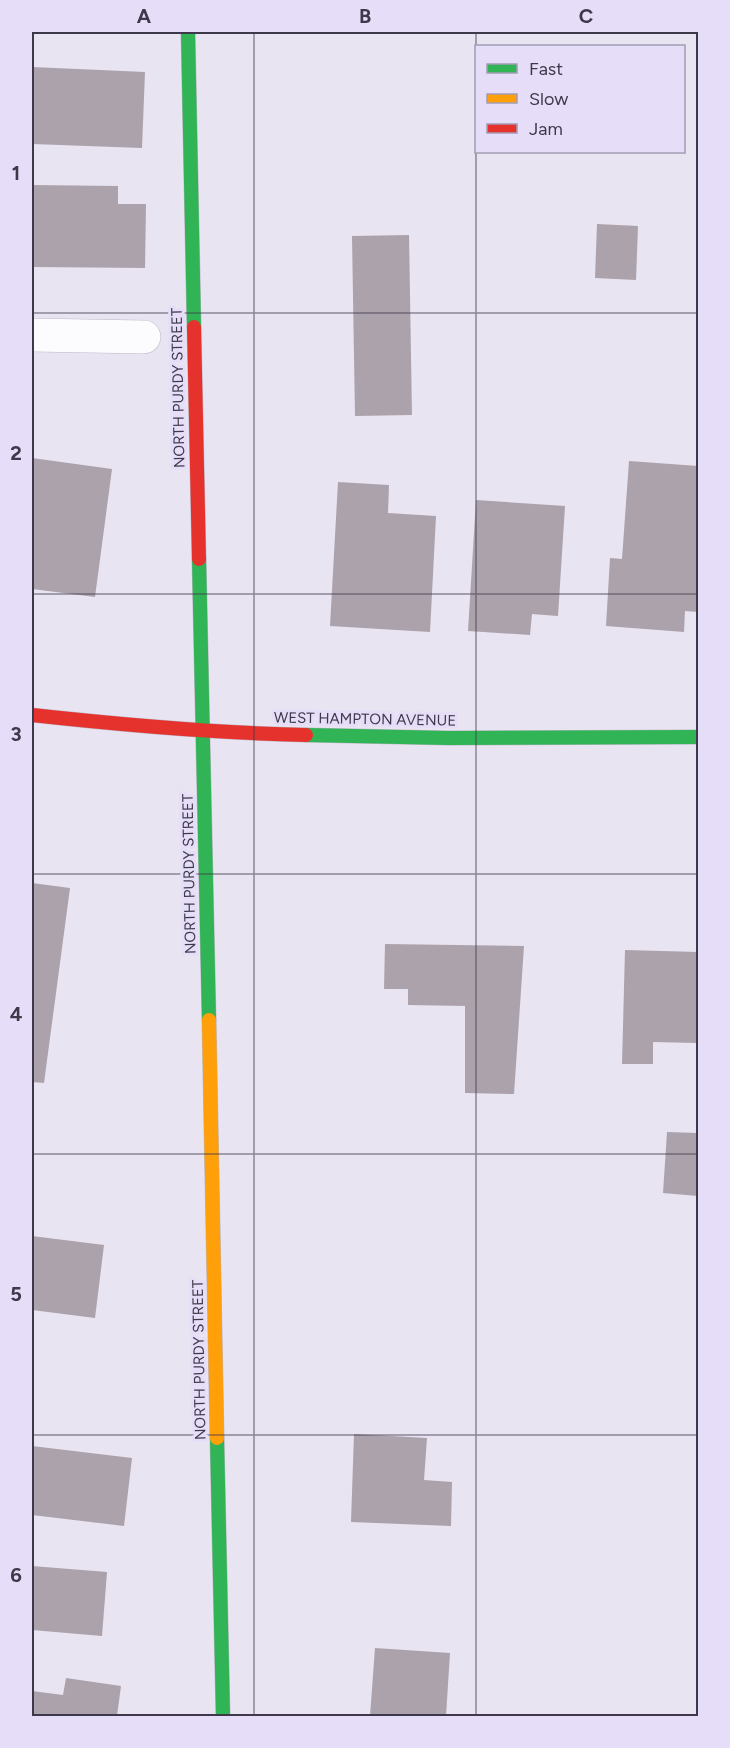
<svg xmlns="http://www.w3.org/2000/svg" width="730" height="1748" font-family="Figtree,sans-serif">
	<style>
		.building { fill: #aca2ab }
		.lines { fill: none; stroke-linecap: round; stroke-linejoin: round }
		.street-casing { stroke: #bcb8c6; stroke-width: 34 }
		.fast-casing { stroke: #bcb8c6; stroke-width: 15 }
		.slow-casing { stroke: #bcb8c6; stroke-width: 15 }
		.jam-casing { stroke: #bcb8c6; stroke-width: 15 }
		.street { stroke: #fcfbfd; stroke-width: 33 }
		.fast { stroke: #30b455; stroke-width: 14 }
		.slow { stroke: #ff9f0a; stroke-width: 14 }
		.jam { stroke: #e5322d; stroke-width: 14 }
		.grid { fill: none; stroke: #3e394a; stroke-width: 1.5; stroke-opacity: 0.55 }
		.labels { text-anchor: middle; stroke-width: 6; stroke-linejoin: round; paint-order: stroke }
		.street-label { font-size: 15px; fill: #3e394a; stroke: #e6def8 }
		.neatline { fill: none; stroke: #3e394a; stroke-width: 2 }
		.grid-label { font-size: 20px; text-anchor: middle; font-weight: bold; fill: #3e394a }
	</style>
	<rect width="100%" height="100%" fill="#e8e4f2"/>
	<path class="building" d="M32,67L145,72L142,148L32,144Z
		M32,185L118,186V204H146L145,268L32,267Z
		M597,224L638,226L636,280L595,278Z
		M409,235L412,415L355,416L352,236Z
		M32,458L112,469L95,597L32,589Z
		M629,461L698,466V612L685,611L684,632L606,626L610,558L622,559Z
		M338,482L389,485L388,513L436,516L430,632L330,626Z
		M476,500L565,506L558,616L532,614L530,635L468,631Z
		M32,883L70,888L44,1083L32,1082Z
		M385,944L524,946L514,1094L465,1093V1006L408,1005V989H384Z
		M625,950L698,952L696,1043L653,1042V1064H622Z
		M667,1132L698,1133V1196L663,1193Z
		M32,1236L104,1245L95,1318L32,1310Z
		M354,1434L427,1438L424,1480L452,1482L451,1526L351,1522Z
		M32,1446L132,1458L124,1526L32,1515Z
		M32,1566L107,1572L102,1636L32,1630Z
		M375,1648L450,1653L446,1716H370Z
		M66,1678L121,1686L117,1716H32V1691L63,1695Z"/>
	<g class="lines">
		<defs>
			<path id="street" d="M32,335L144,337"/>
			<path id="fast" d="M188,32L194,327
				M199,559L209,1020
				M306,735L448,738L698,737
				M217,1438L223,1716"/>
			<path id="slow" d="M209,1020L217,1438"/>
			<path id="jam" d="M194,327L199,559
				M32,715C123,725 214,733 306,735"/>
		</defs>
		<use href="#street" class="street-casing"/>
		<use href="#fast" class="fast-casing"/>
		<use href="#slow" class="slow-casing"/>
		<use href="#jam" class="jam-casing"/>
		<use href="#street" class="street"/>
		<use href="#fast" class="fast"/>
		<use href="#slow" class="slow"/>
		<use href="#jam" class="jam"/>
	</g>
	<path class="grid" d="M254,32V1716M476,32V1716M32,313H698M32,594H698M32,874H698M32,1154H698M32,1435H698"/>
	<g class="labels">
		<g class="street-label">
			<text transform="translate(178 388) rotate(-91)" y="5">NORTH PURDY STREET</text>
			<text transform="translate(365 719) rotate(1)" y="5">WEST HAMPTON AVENUE</text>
			<text transform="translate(189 874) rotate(-91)" y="5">NORTH PURDY STREET</text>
			<text transform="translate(199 1360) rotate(-91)" y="5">NORTH PURDY STREET</text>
		</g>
	</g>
	<rect width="730" height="1748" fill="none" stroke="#e6def8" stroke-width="66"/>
	<rect x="475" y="45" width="210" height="108" fill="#e6def8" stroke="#a39cb2" stroke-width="1.5"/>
	<rect x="487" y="64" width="30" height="9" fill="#30b455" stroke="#a39cb2" stroke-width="1.5"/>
	<text x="529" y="75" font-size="18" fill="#3e394a">Fast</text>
	<rect x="487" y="94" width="30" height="9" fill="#ff9f0a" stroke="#a39cb2" stroke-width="1.5"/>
	<text x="529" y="105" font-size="18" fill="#3e394a">Slow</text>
	<rect x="487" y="124" width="30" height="9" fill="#e5322d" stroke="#a39cb2" stroke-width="1.5"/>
	<text x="529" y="135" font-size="18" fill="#3e394a">Jam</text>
	<rect x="33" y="33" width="664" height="1682" class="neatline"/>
	<g class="grid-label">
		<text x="144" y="23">A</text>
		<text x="365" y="23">B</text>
		<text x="586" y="23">C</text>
		<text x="16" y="180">1</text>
		<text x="16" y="460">2</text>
		<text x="16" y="741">3</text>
		<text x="16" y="1021">4</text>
		<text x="16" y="1301">5</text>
		<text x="16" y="1582">6</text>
	</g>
</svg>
